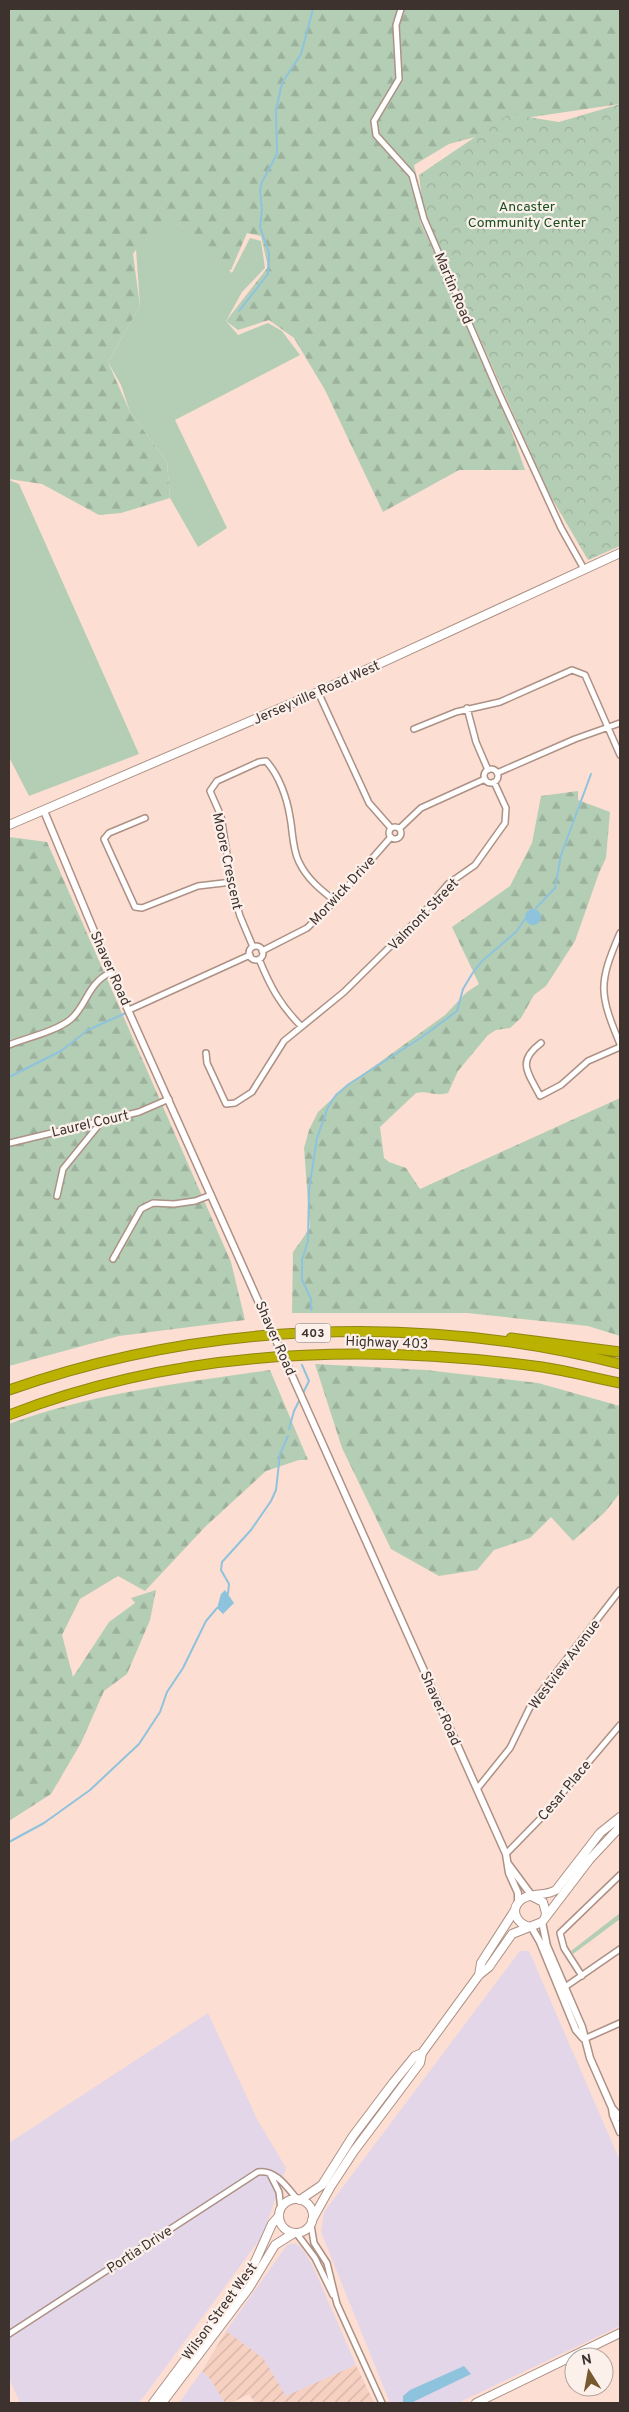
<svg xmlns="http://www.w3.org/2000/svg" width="629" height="2412" font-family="Overpass,sans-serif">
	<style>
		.commercial { fill: #e3d6e9 }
		.industrial { fill: url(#industrial-furrows) }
		.green { fill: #b4ceb5 }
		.forest { fill: url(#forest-firs) }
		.park { fill: url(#park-crowns) }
		.water { fill: #8ec3dd }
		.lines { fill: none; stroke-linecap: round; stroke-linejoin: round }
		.stream { stroke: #8ec3dd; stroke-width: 2 }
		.minor-casing { stroke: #ad9185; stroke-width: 8 }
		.tertiary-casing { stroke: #ad9185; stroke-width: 9 }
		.secondary-casing { stroke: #ad9185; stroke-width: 10 }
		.motorway-casing { stroke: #8f8510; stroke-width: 11 }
		.minor { stroke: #fff; stroke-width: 5 }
		.tertiary { stroke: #fff; stroke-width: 6 }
		.secondary { stroke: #fff; stroke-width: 8 }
		.motorway { stroke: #bab100; stroke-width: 9 }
		.tertiary-bridge-casing { stroke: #ad9185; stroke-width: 9; stroke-linecap: butt }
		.tertiary-bridge { stroke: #fff; stroke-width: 6 }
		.labels { text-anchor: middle; stroke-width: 4.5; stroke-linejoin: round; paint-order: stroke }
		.shield { fill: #fcf0eb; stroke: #776b67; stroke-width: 1 }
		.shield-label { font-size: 12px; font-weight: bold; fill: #3e322e }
		.park-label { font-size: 14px; fill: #185020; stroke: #fcf0eb }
		.street-label { font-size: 14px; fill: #3e322e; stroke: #fcf0eb }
	</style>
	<defs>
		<pattern id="industrial-furrows" width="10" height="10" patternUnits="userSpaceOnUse" patternTransform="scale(1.25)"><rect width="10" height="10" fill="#f6d0c1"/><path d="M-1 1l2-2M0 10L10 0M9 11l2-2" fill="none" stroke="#d4b3a6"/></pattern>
		<pattern id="forest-firs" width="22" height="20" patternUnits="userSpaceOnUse" patternTransform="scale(1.25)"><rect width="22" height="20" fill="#b4ceb5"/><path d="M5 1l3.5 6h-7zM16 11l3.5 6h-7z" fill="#9cb19c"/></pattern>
		<pattern id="park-crowns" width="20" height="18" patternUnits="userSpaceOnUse" patternTransform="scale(1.25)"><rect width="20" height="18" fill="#b4ceb5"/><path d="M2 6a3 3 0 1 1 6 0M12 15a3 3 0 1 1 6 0" fill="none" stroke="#9cb19c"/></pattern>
	</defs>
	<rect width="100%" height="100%" fill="#fcded2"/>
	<path class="commercial" d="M520,1951H529L620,2161V2326L458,2403H390L321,2232L324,2212Z
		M208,2013L257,2119L286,2168L263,2235L139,2403H20L9,2378V2143Z
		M295,2243L301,2247L312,2264L356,2365L286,2397L263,2358L226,2331L287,2245Z
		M202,2371L210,2379L225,2403H179Z"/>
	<path class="industrial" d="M226,2331L263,2358L286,2396L356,2365L374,2403H255L249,2394L231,2403H225L210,2379L202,2371Z"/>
	<path class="green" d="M180,225L232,273L250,238L261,241L265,268L242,292L226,321L238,335L268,323L282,331L300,355L175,420L227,528L198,547L170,498L167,462L130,412L121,385L108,362L140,306L136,249L149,226Z
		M9,480L19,484L139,754L29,796L9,757Z
		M620,1913V1919L573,1954L571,1951Z"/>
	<path class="forest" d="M9,9H620V104L504,121L479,136L449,144L414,165L418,183L420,221L497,390L525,470H459L383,512L325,390L294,338L269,320L238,330L226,321L268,267L261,236L247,233L231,270H226L180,225L150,229L133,254L140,306L108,362L130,412L167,462L170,498L121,513L99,515L42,484L9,479Z
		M578,791V800L610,812L606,858L599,873L575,941L546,986L534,995L521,1018L510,1028L496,1030L488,1035L458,1071L448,1093C434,1097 428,1090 416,1093L380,1127L384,1158L389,1162L406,1168L420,1189L620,1098V1336L588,1326L467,1313H292L293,1252L310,1228L304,1148L309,1130L318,1112L344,1088L445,1015L467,992L479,984L452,927L510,886L532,843L541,796Z
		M9,837L47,842L231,1262L245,1320L119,1336L9,1366Z
		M315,1364L426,1370L538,1383L620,1406V1493L605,1512L573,1541L551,1517L530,1538L494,1550L477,1570L439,1576L391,1549L342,1448Z
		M270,1370L308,1460H299L266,1471L205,1527L145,1591L118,1576L80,1599L62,1635L73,1677L109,1622L135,1603L131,1598L156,1590L150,1620L127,1674L104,1691L81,1743L51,1794L9,1821V1424C93,1393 182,1383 270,1370Z"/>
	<path class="park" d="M620,104V546L588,560L547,490L423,210L419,175L509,114L559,122Z"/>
	<path class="water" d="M525 917a8 8 0 1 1 16 0a8 8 0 1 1-16 0Z
		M225,1590L234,1603L223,1614L217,1608L221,1594Z
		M464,2366L471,2374L411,2403L403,2402V2396L410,2390Z"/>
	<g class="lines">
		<path class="stream" d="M239,311L268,274L269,253L260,227L262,210L260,191L262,182L277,154L276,110L282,83L301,54L313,9
			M536,908L555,888L561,855L591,774
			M9,1077L61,1051L88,1030L126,1013
			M311,1310V1299L302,1280V1260L308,1241L309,1190L317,1138L328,1107L336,1095L349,1084L422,1037L457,1011L463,989L472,974L481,962L516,932L525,919
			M302,1365L309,1381L302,1395
			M289,1429L294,1411L300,1399
			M228,1594L229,1584L221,1570L222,1562L251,1530L271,1501L276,1490L280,1454L288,1436
			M9,1842L44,1823L90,1790L139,1744L160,1712L167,1692L183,1668L206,1621L217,1608"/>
		<defs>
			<path id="minor" d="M401,9L396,25L399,79L374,121L376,135L412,175L424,219L499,393L561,528L584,569
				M318,692L369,803L391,828
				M467,708L476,742L488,770
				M414,729L456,712L500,702L572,670L585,675L620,755
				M484 776a7 7 0 1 1 14 0a7 7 0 1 1-14 0Z
				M497,773L575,739L620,723
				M145,818L109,833L104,839L135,907L142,908L198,886L232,882
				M389 833a6 6 0 1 1 12 0a6 6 0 1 1-12 0Z
				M400,828L421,808L485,779
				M620,933C598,984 599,993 620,1044
				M249 953a7 7 0 1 1 14 0a7 7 0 1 1-14 0Z
				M253,947L240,916L233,892L221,816L210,791L217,781L259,762L266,761C279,775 287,798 290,817C293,832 292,848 299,862C307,879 321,890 335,901
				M262,951L307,928L335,901L391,837
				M259,959C270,986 280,1005 301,1026
				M129,1010L250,955
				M541,1043C516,1062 528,1072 540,1096L561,1085L588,1061L620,1047
				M9,1045C26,1038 57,1031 71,1019C87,1005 87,984 111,972
				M206,1053L207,1063L226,1104L235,1103L252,1092L284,1041L344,992L419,918L448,884L475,865L505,823L506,808L494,782
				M10,1143L139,1112L169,1099
				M57,1196L63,1169L102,1121
				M113,1259L141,1209L153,1203L174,1204L195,1201L211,1195
				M477,1789L510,1748L531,1705L620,1590
				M506,1854L542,1817L620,1725
				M582,1976L564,1948L560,1933L620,1875
				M565,1987L620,1949
				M584,2039L620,2023
				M270,2174L279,2192L281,2210
				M311,2225L314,2243L327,2263L337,2304L382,2403
				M297,2234L315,2258L333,2295
				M9,2334L258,2172C275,2169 287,2187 297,2199"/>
			<path id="tertiary" d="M44,811L111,972L264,1314
				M294,1380L506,1854L509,1873L518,1893V1903
				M509,1865L532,1896
				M542,1922L547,1946L582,2027L590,2058L612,2108L613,2115L620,2132
				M532,1928L540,1942L576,2030L583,2038
				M612,2108L620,2117"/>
			<path id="secondary" d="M9,825L318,692L620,553
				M533,1897L543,1902L546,1913L545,1918
				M530,1927C517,1924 509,1910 521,1900C530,1892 545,1897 556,1890L600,1833L620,1817
				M479,1975L481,1963L515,1910
				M279 2216a17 17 0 1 1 34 0a17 17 0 1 1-34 0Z
				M300,2200L322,2185L353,2136L393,2083L415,2056L422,2053
				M312,2220L331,2186L354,2151L420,2063L422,2053L479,1975L489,1967L512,1934L542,1922L590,1859L618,1829L620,1822
				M153,2403L238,2289L255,2262L272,2224L279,2216
				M162,2403L249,2288L275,2245L294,2233
				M476,2403L620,2333"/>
			<path id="motorway" d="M511,1338L620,1352
				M9,1390C202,1322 422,1313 620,1364
				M9,1415C178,1349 364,1343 542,1367C568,1371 594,1378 620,1383"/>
		</defs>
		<use href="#minor" class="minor-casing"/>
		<use href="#tertiary" class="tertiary-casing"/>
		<use href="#secondary" class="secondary-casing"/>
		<use href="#motorway" class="motorway-casing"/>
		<use href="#minor" class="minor"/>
		<use href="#tertiary" class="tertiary"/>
		<use href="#secondary" class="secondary"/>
		<use href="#motorway" class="motorway"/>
		<defs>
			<path id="tertiary-bridge" d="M264,1314L294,1380"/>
		</defs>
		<use href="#tertiary-bridge" class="tertiary-bridge-casing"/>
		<use href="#tertiary-bridge" class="tertiary-bridge"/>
	</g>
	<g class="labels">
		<rect class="shield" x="295.5" y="1323.5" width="35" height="19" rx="4"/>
		<g class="shield-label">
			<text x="313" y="1337">403</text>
		</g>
		<g class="park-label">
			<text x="527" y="211">Ancaster<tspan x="527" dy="16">Community Center</tspan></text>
		</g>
		<g class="street-label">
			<text transform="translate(454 288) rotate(67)" y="5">Martin Road</text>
			<text transform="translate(316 692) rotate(-24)" y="5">Jerseyville Road West</text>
			<text transform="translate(228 861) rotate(78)" y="5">Moore Crescent</text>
			<text transform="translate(342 890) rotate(-47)" y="5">Morwick Drive</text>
			<text transform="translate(423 914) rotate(-46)" y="5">Valmont Street</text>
			<text transform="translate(111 968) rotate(66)" y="5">Shaver Road</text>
			<text transform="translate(90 1123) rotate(-13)" y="5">Laurel Court</text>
			<text transform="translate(276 1338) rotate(66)" y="5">Shaver Road</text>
			<text transform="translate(387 1342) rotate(2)" y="5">Highway 403</text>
			<text transform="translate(564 1664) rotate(-53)" y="5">Westview Avenue</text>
			<text transform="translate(441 1708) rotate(66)" y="5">Shaver Road</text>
			<text transform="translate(564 1790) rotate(-50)" y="5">Cesar Place</text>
			<text transform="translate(139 2249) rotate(-33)" y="5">Portia Drive</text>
			<text transform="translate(219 2311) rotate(-54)" y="5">Wilson Street West</text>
		</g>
	</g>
	<rect width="629" height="2412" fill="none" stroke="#3e322e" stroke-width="20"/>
	<g transform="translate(589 2372) rotate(349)"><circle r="24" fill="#fcf0eb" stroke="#b0a49f"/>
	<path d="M0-4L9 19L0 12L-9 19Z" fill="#78582e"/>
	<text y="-8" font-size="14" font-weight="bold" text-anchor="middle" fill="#3e322e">N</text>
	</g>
</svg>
